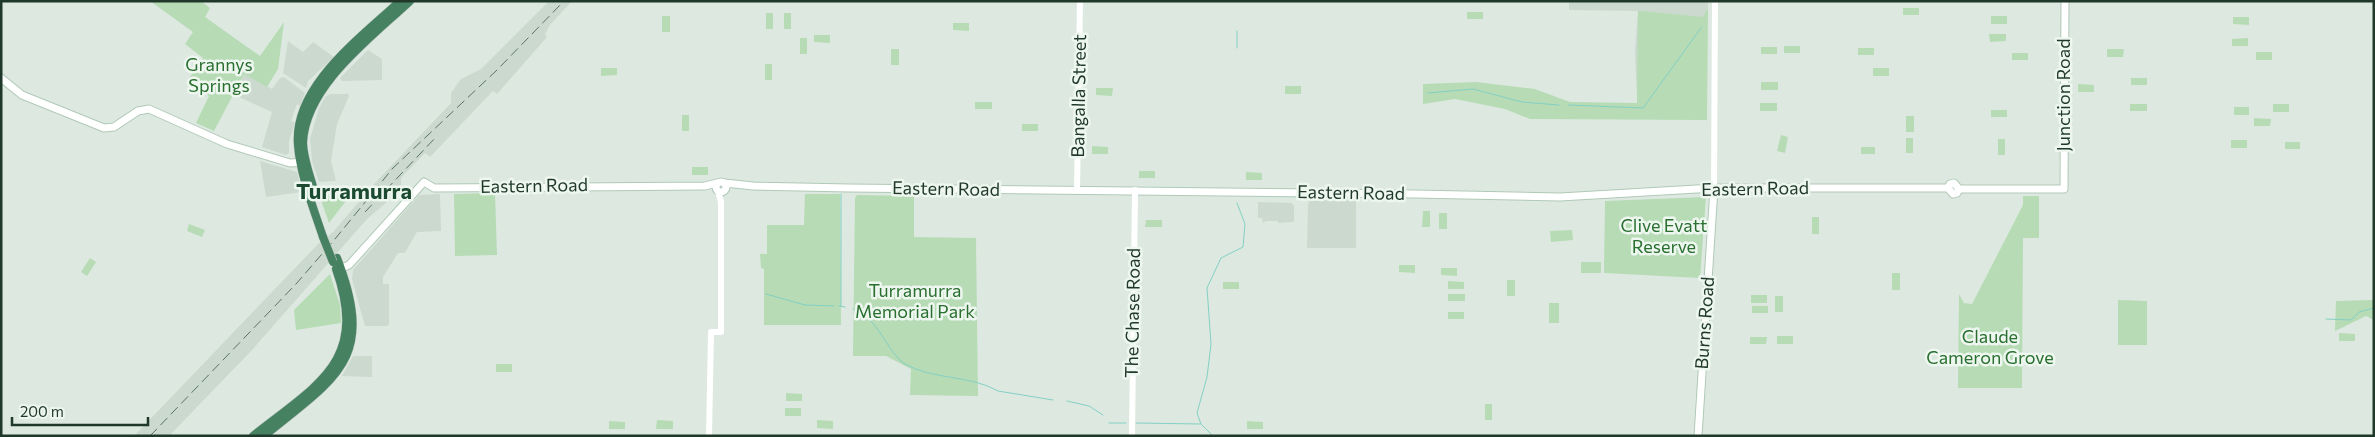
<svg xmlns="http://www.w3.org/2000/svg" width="2375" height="437" font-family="Commissioner,sans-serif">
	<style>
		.built { fill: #cbd9ce }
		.green { fill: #b6dbb5 }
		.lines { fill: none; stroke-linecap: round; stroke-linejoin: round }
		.stream { stroke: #83d0c4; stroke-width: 1 }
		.secondary-casing { stroke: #b0c9b8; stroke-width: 9 }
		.trunk-casing { stroke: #c0c7c3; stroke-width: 9 }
		.tertiary { stroke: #fff; stroke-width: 6 }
		.secondary { stroke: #fff; stroke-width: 7 }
		.trunk { stroke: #468262; stroke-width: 8 }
		.rail { stroke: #597464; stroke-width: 1; stroke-dasharray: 10 5; stroke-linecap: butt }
		.trunk-bridge-casing { stroke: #c0c7c3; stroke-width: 9; stroke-linecap: butt }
		.trunk-bridge { stroke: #468262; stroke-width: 8 }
		.labels { text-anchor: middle; stroke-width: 5; stroke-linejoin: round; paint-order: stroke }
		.park-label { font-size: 18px; fill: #296f2f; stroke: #edf6ef }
		.street-label { font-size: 18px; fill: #1f382a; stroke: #edf6ef }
		.district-label { font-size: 22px; font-weight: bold; fill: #1b4a30; stroke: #edf6ef }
	</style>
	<rect width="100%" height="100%" fill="#dde9e0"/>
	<path class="built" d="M549,1H572L550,25L545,34L547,37L497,94L493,91L430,157L425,153L401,178V190L367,219L253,349L169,436H134L318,244L333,232L376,182L451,103V93L461,79L481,69Z
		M1569,1H1708V10L1706,11L1705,17L1637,95L1635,53L1638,11L1569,10Z
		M288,41L303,52L313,42L334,57L308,81L306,88L283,73Z
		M368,50L382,59V80L342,81L340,78Z
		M244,74L272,89L280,78L284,77L305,93L300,106L297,104L293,115L291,121L295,123L289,141V153L286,155L262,147L272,112L234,95Z
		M331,94H348L349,96L337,124L331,161L336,181L319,182L312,161L310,139L319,108L326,96Z
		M260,161L297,172L302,192L266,197Z
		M440,194L441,231L417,232L405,253H398L383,277V284H389V324L387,326H365L352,279L353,270L419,195Z
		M1356,199V248H1307L1308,204L1310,200Z
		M1258,202L1292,203L1294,206V222L1278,223V221H1266L1263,223L1262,218H1258Z
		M353,356H372V377L342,376Z"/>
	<path class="green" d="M150,1H201L210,8L205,17L260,56L284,22L278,69L267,87L244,74L214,131L196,123L209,96L188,80L203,58L185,44L193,32Z
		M1903,8H1919V15H1903Z
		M1706,10H1708L1707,120L1530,119L1505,109L1455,99L1423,104V84L1476,82L1535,89L1570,102L1637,103L1638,11L1704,17Z
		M1467,12H1483V19H1467Z
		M766,13H773V29H766Z
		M784,13H791V29H784Z
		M662,16H670V32H662Z
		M1991,16H2007V24H1991Z
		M2233,17H2249V25L2233,24Z
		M953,23H969V31L953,30Z
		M1989,34H2006V41L1990,42Z
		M814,35H830V43L814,42Z
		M800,38H807V54H800Z
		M2248,38V46H2232V39Z
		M1784,46H1800V53H1784Z
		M1761,47H1777V54H1761Z
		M1858,48H1874V55H1858Z
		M891,49H899V65H891Z
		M2107,49H2124L2123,57H2107Z
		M2256,52H2272V60H2256Z
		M2012,53H2028V60H2012Z
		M765,64H772V80H765Z
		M601,68H617V75L601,76Z
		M1873,68H1889V76H1873Z
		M2131,78H2147V85H2131Z
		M1761,82H1778V90H1761Z
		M2078,84L2094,85V92H2078Z
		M1285,86H1301V94H1285Z
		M1096,88H1113L1112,96L1096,95Z
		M975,102H992V109H975Z
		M1760,103H1777V111H1760Z
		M2130,104H2147V111H2130Z
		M2273,104H2289V112H2273Z
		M2234,107H2249V115H2234Z
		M1991,110H2007V117H1991Z
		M682,115H689V131H682Z
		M1906,116H1914V132H1906Z
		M2254,118L2271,119L2270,126H2254Z
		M1022,124H1038V131H1022Z
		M1781,135L1788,137L1785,153L1777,151Z
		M1906,138H1913V153H1906Z
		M1998,139H2005V155H1998Z
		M2231,140H2247V148H2231Z
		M2285,142H2300V149H2285Z
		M1092,146L1108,147V154H1092Z
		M1861,147H1875V154H1861Z
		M692,167H708V175H692Z
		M1139,171H1155V178H1139Z
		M1246,172L1262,173V180H1246Z
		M495,193L497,255L455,256L454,194Z
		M805,194H840L841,325H764V269L761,268L760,254H767V225H804Z
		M327,195H342L349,197L329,223L322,203V197Z
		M857,195L914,196V237L976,238L978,396L910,395L911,369L886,356H853L855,198Z
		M2023,196H2039V238H2023L2022,388H1958L1959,294L1964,303L1972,304L2023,205Z
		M1706,197L1700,278L1604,273L1605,201Z
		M1423,211H1430V227H1422Z
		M1439,213H1447V229H1439Z
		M1812,217H1819V234H1812Z
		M1146,220H1162V227H1145Z
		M189,224L205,230L202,237L187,231Z
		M1572,230L1573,240L1551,242L1550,231Z
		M90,258L96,262L87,276L81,272Z
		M1581,262H1601V273H1581Z
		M1399,265H1415V273L1399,272Z
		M1441,268H1457V276L1441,275Z
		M1892,273H1900V290H1892Z
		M330,274L340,305L341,323L296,330L294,310Z
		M1507,280H1515V296H1507Z
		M1448,281L1464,282V289H1448Z
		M1223,282H1239V289H1223Z
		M1448,294H1465V301H1448Z
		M1751,295H1767V303H1751Z
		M1775,296H1783V312H1775Z
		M2118,300L2147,301V345H2118Z
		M2374,300V320L2366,316L2335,331L2336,301Z
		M1549,303H1559V323H1549Z
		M1752,306H1768V313H1752Z
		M1448,312H1464V319H1448Z
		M2339,333L2355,334V341H2339Z
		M1777,336H1793V344H1777Z
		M1750,337H1767L1766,344H1750Z
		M496,364H512V372H496Z
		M786,393L802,394V401H786Z
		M1485,404H1492V420H1485Z
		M785,408H801V416H785Z
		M657,420L673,421V429H656Z
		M817,420L833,421V429L817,428Z
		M609,421L625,422V429H609Z
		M1247,421L1263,422V429H1247Z"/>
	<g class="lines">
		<path class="stream" d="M1237,48V31
			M1428,93L1473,89L1522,102L1559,105
			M1568,105L1643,108L1701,28
			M841,194V306
			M766,294L805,305L834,306
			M839,306L845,307
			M853,309C877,315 888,354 905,364C933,380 971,375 998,391L1053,400
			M2326,319L2351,320L2359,312L2374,308
			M1067,401L1089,406L1103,415
			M1109,423H1126
			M1136,423L1200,424
			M1213,436L1201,424L1197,413L1207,377L1211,344L1207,288L1221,258L1243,247L1245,224L1237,203"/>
		<defs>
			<path id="secondary" d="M1,78L22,95L104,128L114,127L138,111L149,109L227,144L290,163L306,162
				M716 187a5 5 0 1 1 10 0a5 5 0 1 1-10 0Z
				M725,183L753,186L849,188L1415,194L1560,197L1714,188H1948
				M1948,188L1950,184L1954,183L1959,189
				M1948,188L1953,194L1957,193L1959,189
				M1959,189H2064L2065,1
				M337,270L349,265L424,182L434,188L705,186L717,183
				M1698,436L1714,188"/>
			<path id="trunk" d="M314,190C310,175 303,158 303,142C306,85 372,37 410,1
				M323,237C314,210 300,174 298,145C293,86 362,37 400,1
				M253,436C318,384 369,362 336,269
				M264,436C338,376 376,359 337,258"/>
		</defs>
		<use href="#secondary" class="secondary-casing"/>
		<use href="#trunk" class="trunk-casing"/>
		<path class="tertiary" d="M1714,188L1715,1
			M1077,190L1080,1
			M709,436L711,332H721V202L718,191
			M1132,436L1135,190"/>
		<use href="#secondary" class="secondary"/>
		<use href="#trunk" class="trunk"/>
		<path class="rail" d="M365,212L437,136
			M150,436L296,284L335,239L393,168L497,70L564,1"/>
		<defs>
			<path id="trunk-bridge" d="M323,237L333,262"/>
		</defs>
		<use href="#trunk-bridge" class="trunk-bridge-casing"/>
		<use href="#trunk-bridge" class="trunk-bridge"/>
	</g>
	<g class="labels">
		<g class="park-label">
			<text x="219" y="71">Grannys<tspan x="219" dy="21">Springs</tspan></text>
			<text x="1664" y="232">Clive Evatt<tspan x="1664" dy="21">Reserve</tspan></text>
			<text x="915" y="297">Turramurra<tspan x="915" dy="21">Memorial Park</tspan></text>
			<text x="1990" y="343">Claude<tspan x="1990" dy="21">Cameron Grove</tspan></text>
		</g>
		<g class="street-label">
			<text transform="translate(2064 95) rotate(-90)" y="6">Junction Road</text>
			<text transform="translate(1079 96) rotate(-89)" y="6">Bangalla Street</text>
			<text transform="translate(534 186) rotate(-1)" y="6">Eastern Road</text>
			<text transform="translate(946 189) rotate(1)" y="6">Eastern Road</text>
			<text transform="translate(1755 189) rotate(-1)" y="6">Eastern Road</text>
			<text transform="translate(1351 193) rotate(1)" y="6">Eastern Road</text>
			<text transform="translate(1133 313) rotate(-89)" y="6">The Chase Road</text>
			<text transform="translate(1705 323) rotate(-86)" y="6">Burns Road</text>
		</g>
		<g class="district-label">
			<text x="354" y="199">Turramurra</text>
		</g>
	</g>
	<rect width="2375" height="437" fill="none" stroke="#1f382a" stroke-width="5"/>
	<path d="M12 417v8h136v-8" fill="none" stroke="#1f382a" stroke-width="2.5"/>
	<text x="20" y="417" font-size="15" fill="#1f382a" stroke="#edf6ef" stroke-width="4" paint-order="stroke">200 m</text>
</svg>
